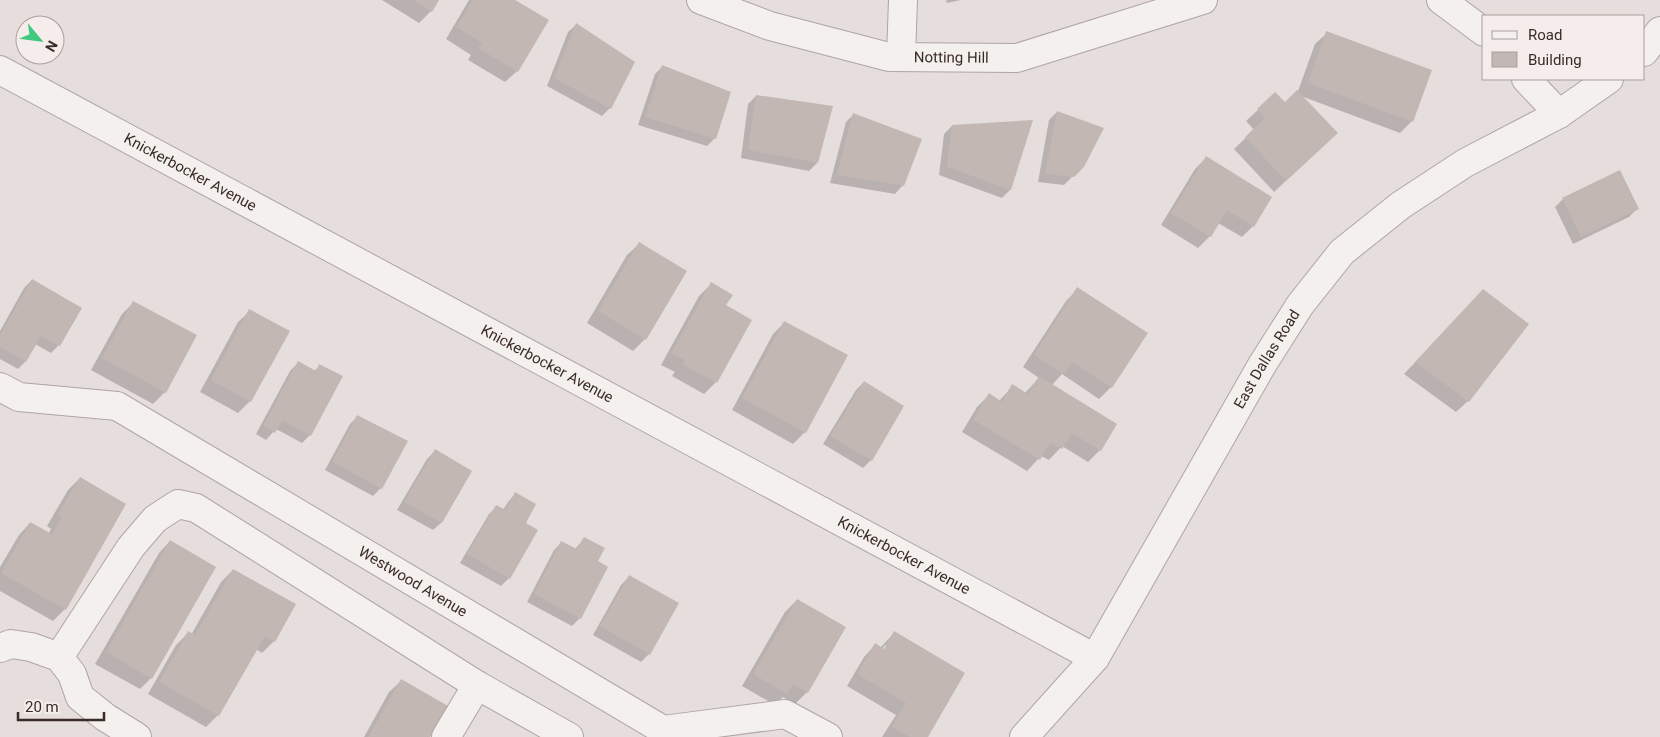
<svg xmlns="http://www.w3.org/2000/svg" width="1660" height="737" font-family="Roboto,sans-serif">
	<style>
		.shadow { fill: #0003; fill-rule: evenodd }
		.building { fill: #c2b7b3 }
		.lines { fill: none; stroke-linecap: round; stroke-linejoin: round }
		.minor-casing { stroke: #afa5a2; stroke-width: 30 }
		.minor { stroke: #f4f0ee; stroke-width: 28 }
		.labels { text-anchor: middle; stroke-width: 4.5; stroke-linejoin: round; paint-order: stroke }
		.street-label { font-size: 15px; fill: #3b2b26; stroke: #f4edeb }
	</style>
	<rect width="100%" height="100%" fill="#e6dedc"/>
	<path class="shadow" d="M382,0H437L431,11L419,23Z
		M469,0H513L517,71L505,82L468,60L471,55L446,39Z
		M946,0H961L947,3Z
		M576,25L610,108L602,116L547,86L568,32Z
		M1327,33L1412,121L1400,133L1301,96L1324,145L1274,192L1234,149L1254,130L1246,121L1258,110L1285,104L1298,91L1315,44Z
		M663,66L715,138L707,146L638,125L655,74Z
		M756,96L817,163L809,171L741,158L748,104Z
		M1057,112L1083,166L1064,185L1038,182L1049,120Z
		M854,114L903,185L895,194L830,183L846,122Z
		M1031,121L1010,190L1002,198L939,175L944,134L952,126Z
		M1206,158L1253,226L1242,237L1218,223L1210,236L1198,248L1161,225L1195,169Z
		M1563,199L1637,209L1629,217L1573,244L1555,207Z
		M639,244L645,339L633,351L587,323L627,255Z
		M32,280L59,345L51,353L35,344L26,361L18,369L0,359V331L24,288Z
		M711,284L725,306L750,320L716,382L704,394L672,376L675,372L661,365L699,296Z
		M1078,289L1111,387L1099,399L1062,374L1052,385L1116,425L1100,450L1088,462L1062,446L1049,460L1041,456L1027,471L962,432L977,407L989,395L999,401L1013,386L1025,393L1039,378L1023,367L1066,301Z
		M133,303L165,392L153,404L91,370L122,314Z
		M1471,303L1468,401L1456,412L1404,374Z
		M250,311L288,332L250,401L238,413L200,392L238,322Z
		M784,323L805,432L793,444L732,410L773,334Z
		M298,363L314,371L320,366L310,435L302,443L276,429L266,440L256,434L290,371Z
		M864,382L871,460L863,468L823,444L856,390Z
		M358,416L381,488L373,496L325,470L350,424Z
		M435,451L471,472L441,523L433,530L397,510L427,459Z
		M80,478L125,504L65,609L53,621L0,591V567L19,535L30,523L49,533L51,529L47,526L68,490Z
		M515,494L524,523L509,578L501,586L460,563L489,514L497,506L503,510L508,502Z
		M584,539L597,562L580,618L572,626L527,602L554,550L562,542L575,549Z
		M170,541L151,678L140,689L95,664L159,553Z
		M233,570L294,605L274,641L262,653L256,649L218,715L206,727L148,694L176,645L188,633L191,635L221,582Z
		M629,577L649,654L641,662L593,635L621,585Z
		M797,600L807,692L795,704L783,697L775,705L742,686L785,612Z
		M894,633L926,737H882L896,715L847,686L864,657L875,645L880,648ZM885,645H888L882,655L880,653Z
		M401,681L429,737H364L389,692Z"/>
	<path class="building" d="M413,0H439L432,12Z
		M473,0H515L549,20L518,72L478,48L482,43L456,27Z
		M576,23L635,62L611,109L554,78Z
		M1326,31L1432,70L1413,122L1308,83Z
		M662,65L731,92L716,139L645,117Z
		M1297,90L1338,133L1286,181L1245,137L1265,118L1257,109L1275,92L1285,102Z
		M756,95L833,106L818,163L748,150Z
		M1057,111L1104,128L1084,167L1074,177L1045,174Z
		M853,113L922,139L904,186L837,175Z
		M1033,120L1011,190L947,167L952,125Z
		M1206,156L1272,197L1254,227L1227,210L1211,237L1171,213Z
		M1620,170L1639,209L1581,237L1562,198Z
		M639,242L687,271L646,340L598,311Z
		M32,279L82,308L60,346L41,336L26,362L0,347V335Z
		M711,282L733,295L726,305L752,320L717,383L683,365L685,360L671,353Z
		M1077,287L1148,333L1112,388L1072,362L1064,375L1034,355Z
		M1483,289L1529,324L1469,402L1415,362Z
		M133,301L197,335L166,393L102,358Z
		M249,309L290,331L251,402L211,380Z
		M784,321L848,355L806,433L742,398Z
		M298,361L316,371L319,364L343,376L311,436L282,421L275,433L263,426Z
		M1039,376L1117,424L1101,451L1072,433L1062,449L1050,443L1040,460L973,420L989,393L1002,402L1012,384L1028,394Z
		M864,381L904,406L872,461L830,436Z
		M357,415L408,441L382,489L332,462Z
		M435,449L472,471L442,523L404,502Z
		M80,477L126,504L66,610L1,573L30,522L52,534L62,517L58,514Z
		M515,492L536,504L526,523L538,530L510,579L467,554L496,505L506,510Z
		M584,537L605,548L598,561L608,567L581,619L534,594L561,541L577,549Z
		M170,540L216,567L152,679L106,652Z
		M233,569L296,604L275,642L265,636L219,716L159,682L188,631L195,635Z
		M629,575L679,603L650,655L600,626Z
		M797,599L846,627L808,693L793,684L787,694L753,674Z
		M894,631L965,673L928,737H910L892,727L906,703L857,674L875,643L884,649Z
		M401,679L448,706L430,737H368Z"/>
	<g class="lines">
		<defs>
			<g id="minor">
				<path id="s1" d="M701,0L770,26L889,57L1017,58L1203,0"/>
				<path d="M1441,0L1484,32"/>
				<path d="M1644,52L1660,31"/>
				<path d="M901,57L903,0"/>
				<path id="s2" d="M0,70L1095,658"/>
				<path d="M1526,79L1559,114"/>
				<path id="s3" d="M0,387L19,397L117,406L663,730L785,714L828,737"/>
				<path d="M0,648L11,644L31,647L59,657L72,674L80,697L105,717L137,737"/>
				<path d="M59,657L131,547L155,519L178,504L196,508L477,685L569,737"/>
				<path d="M446,737L477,685"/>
				<path id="s4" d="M1024,737L1095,658L1262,365L1300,305L1342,252L1401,205L1465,163L1559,114L1609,79"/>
			</g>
		</defs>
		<use href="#minor" class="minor-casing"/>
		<use href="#minor" class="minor"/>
	</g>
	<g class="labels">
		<g class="street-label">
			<text dy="5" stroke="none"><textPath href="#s1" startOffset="259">Notting Hill</textPath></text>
			<text dy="5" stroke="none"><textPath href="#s2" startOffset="216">Knickerbocker Avenue</textPath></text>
			<text dy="5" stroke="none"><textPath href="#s4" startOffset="451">East Dallas Road</textPath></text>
			<text dy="5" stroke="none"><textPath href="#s2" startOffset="621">Knickerbocker Avenue</textPath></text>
			<text dy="5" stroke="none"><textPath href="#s2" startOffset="1026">Knickerbocker Avenue</textPath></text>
			<text dy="5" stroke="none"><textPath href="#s3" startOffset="464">Westwood Avenue</textPath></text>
		</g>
	</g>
	<rect x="1482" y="15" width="162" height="65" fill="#f4edeb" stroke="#aa9f9c"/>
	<rect x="1492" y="31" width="25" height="8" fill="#f4f0ee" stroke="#aa9f9c"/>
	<text x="1528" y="40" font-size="15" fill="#3b2b26">Road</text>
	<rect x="1492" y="52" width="25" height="15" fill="#c2b7b3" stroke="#aa9f9c"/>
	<text x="1528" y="65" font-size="15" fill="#3b2b26">Building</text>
	<g transform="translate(40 40) rotate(119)"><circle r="24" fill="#f4edeb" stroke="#aa9f9c"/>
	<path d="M0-4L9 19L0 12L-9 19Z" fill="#42c980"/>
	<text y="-8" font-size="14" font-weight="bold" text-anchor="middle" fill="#3b2b26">N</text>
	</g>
	<path d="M18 712v8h86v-8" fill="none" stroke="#3b2b26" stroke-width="2.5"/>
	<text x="25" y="712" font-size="15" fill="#3b2b26" stroke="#f4edeb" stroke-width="4" paint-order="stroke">20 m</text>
</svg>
